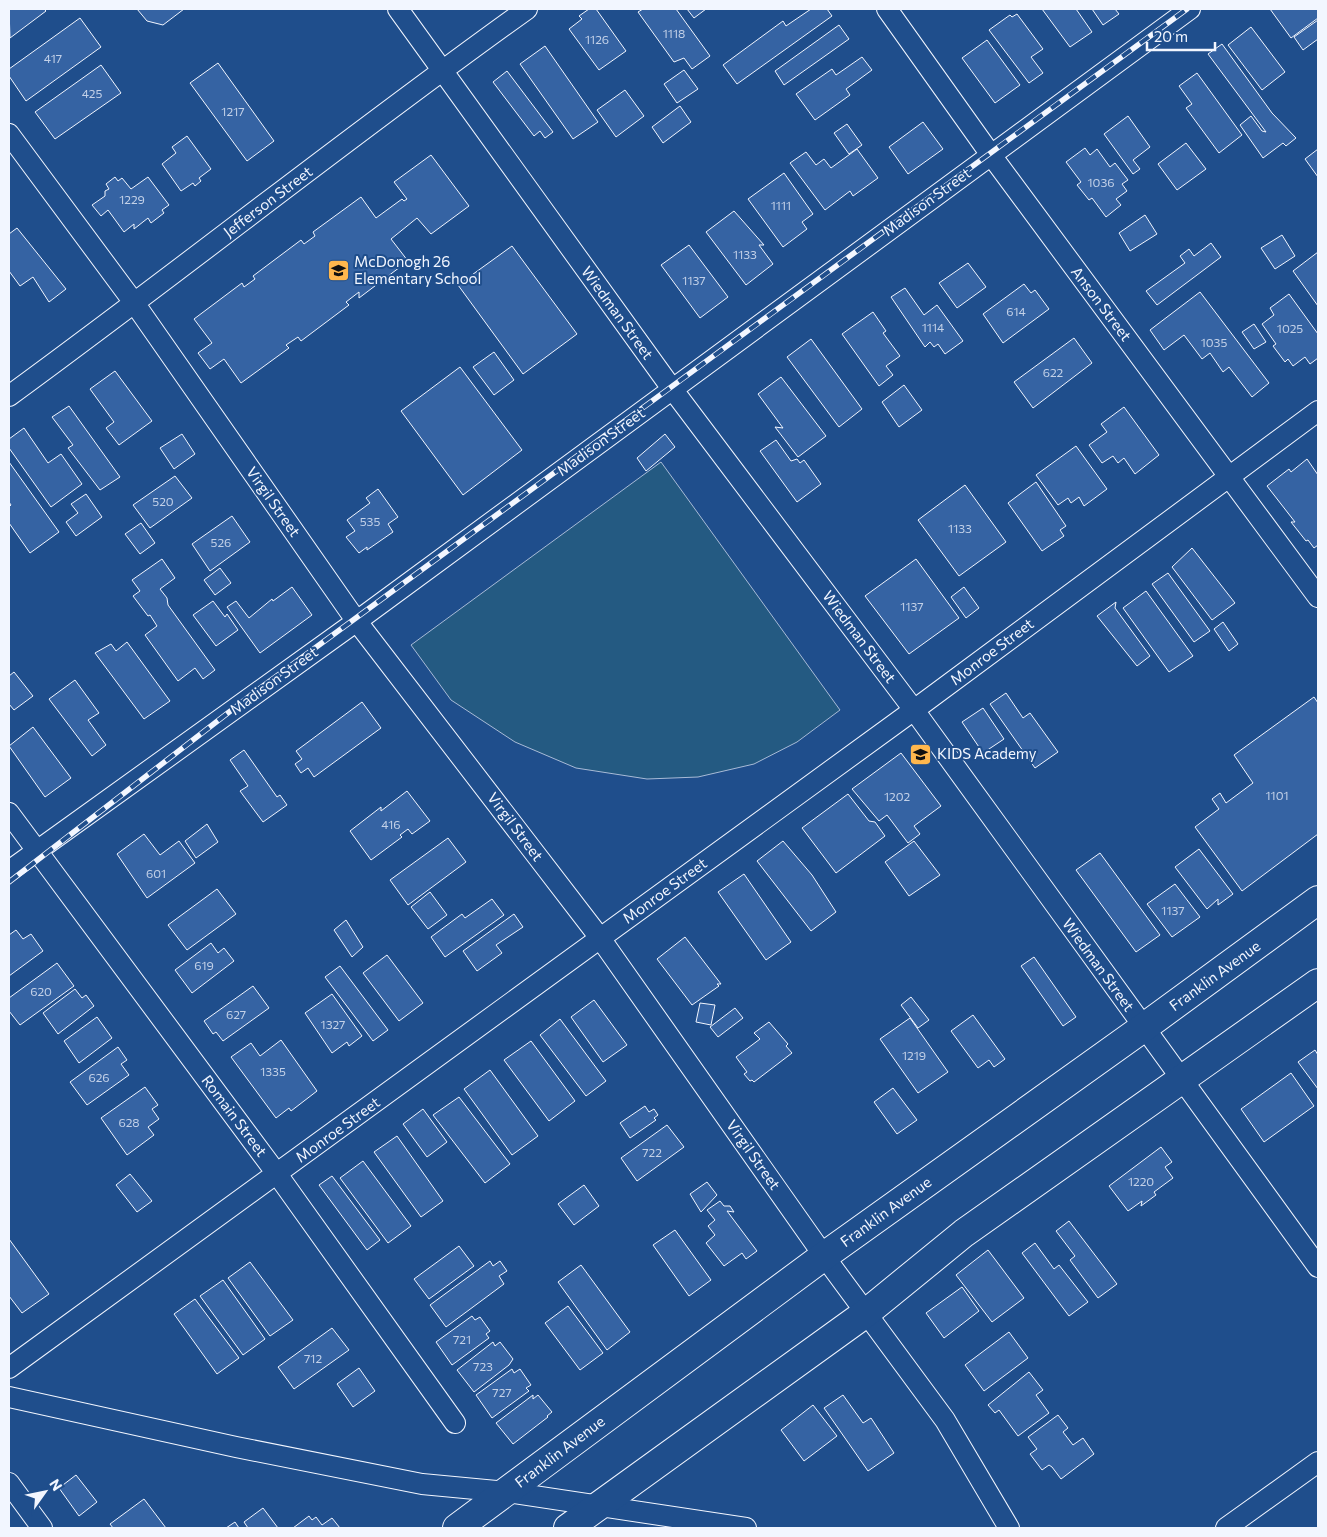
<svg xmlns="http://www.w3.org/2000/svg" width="1327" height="1537" font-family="Commissioner,sans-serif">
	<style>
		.green { fill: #245a82; stroke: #a8bbd7 }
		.building { fill: #3563a3; stroke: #f2f6ff }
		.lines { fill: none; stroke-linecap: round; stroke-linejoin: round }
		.street-casing { stroke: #f2f6ff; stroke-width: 22 }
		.secondary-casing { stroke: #f2f6ff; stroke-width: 30 }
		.street { stroke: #1f4e8c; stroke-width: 20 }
		.secondary { stroke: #1f4e8c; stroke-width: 28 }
		.rail-casing { stroke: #f2f6ff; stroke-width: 5.5 }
		.rail { stroke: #1f4e8c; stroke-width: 4; stroke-dasharray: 11; stroke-linecap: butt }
		.labels { text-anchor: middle; stroke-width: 4; stroke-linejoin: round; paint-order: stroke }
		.number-label { font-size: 12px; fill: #c3d1e8 }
		.street-label { font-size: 15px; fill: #f2f6ff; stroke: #1f4e8c }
		.poi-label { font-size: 15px; fill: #f2f6ff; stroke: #1f4e8c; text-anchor: start }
	</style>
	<rect width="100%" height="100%" fill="#1f4e8c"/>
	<path class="green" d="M661,462L840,710L797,742L754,764L698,777L647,779L576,768L515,742L451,700L411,645Z"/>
	<path class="building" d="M9,9H44L46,11L10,38Z
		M137,9H184L163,25L147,21Z
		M589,9H596L626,51L599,70L569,29L582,19L579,16Z
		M643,9H676L710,56L692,69L684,58L674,62L638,12Z
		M687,9H706L694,18Z
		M811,9H827L832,16L737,84L723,65L783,21L786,26Z
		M1042,9H1076L1092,32L1070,47Z
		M1092,9H1115L1119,14L1103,25Z
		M1270,9H1318V18L1291,38Z
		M1017,14L1043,49L1031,57L1043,73L1029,83L989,30L1010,15L1012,17Z
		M80,18L101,47L26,101L9,76V69Z
		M1318,20V39L1303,50L1294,37Z
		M839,25L849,39L784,85L775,71Z
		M1251,27L1285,72L1262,90L1228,45Z
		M987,40L1020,85L995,103L962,58Z
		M1222,44L1272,113L1296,138L1286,146L1283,143L1263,158L1240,125L1251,116L1262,131L1266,132L1208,54Z
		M545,46L598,122L573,139L520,64Z
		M862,57L872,70L846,89L850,95L815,120L796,94L832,69L836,75Z
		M218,63L274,141L247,161L190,83Z
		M101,65L121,93L55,139L35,112Z
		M684,70L698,89L677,103L664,84Z
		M507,71L553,132L545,138L540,131L534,136L493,82Z
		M1197,73L1242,135L1219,153L1186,108L1192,104L1179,86Z
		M625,90L644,116L616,137L597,110Z
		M680,106L691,122L663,143L652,127Z
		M1128,116L1150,147L1133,160L1140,169L1133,174L1104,134Z
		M923,122L943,149L908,174L889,147Z
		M847,124L862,145L849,154L834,133Z
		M187,136L211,169L199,178L201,181L195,186L193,183L181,191L162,164L176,153L172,147Z
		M1186,143L1206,169L1177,190L1158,164Z
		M1085,148L1090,155L1097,149L1110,167L1115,163L1128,180L1122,184L1127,191L1116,199L1121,205L1106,217L1092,198L1089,200L1077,185L1081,182L1066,162Z
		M857,149L878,178L853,196L850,191L825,210L790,163L806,152L816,165L824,159L831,168Z
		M1318,149V177L1305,159Z
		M431,155L469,206L431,234L417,218L391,239L408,261L359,298V292L346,302L349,305L301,341L298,337L286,345L289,348L241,383L224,359L210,369L198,353L212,343L194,319L242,283L244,287L255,279L253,276L301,240L304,244L315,236L313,232L361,197L376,218L402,199L404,201L407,199L394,182Z
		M784,173L813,214L802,222L807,229L783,247L748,199Z
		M115,177L118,181L122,178L131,189L148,177L169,205L162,210L164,213L151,223L148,218L134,229V224L124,232L108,210L101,216L92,205L105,196V191L109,189L106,184Z
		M734,211L764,245H759L773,264L746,285L706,232Z
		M1145,215L1157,234L1130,251L1119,233Z
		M17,228L66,289L49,302L33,277L20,286L9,271V234Z
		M1282,235L1295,256L1275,269L1261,248Z
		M1211,243L1221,257L1157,305L1146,291L1185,263L1180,256L1189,249L1194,256Z
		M689,245L728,297L700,318L661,265Z
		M512,246L577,334L523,374L458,285Z
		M1318,252V306L1293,271Z
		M968,263L986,287L957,308L939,283Z
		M1024,284L1031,293L1035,290L1049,309L1003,343L983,314Z
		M905,288L924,315L937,305L963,341L945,354L938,344L934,347L930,342L925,347L891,297Z
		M1200,292L1269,383L1252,397L1229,367L1223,372L1210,353L1202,359L1184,335L1164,350L1150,330Z
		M1289,294L1318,334V358L1310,364L1305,357L1293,366L1288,359L1285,362L1273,346L1276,344L1262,324L1274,315L1270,308Z
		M873,312L886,331L883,333L900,356L886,366L893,375L879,386L842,334Z
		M1254,324L1266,342L1254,349L1242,332Z
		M1074,338L1092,363L1033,408L1014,382Z
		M811,339L862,409L839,427L787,357Z
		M494,352L514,380L494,395L473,367Z
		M460,367L522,450L463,495L401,411Z
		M115,371L152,421L119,445L106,428L114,422L90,389Z
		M781,377L826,436L798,457L775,427L783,428L758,394Z
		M904,385L922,410L899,427L882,402Z
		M69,406L120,477L100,490L68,448L73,445L52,417Z
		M1124,407L1159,455L1135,474L1124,458L1118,463L1113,456L1102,463L1089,445L1107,432L1101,424Z
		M24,428L48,463L61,454L82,484L51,507L9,448V439Z
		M182,434L195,454L174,469L160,448Z
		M665,434L675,447L646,471L637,458Z
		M776,440L791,461L797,459L800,463L804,460L821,484L797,502L760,451Z
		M1076,446L1107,489L1084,506L1079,497L1071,503L1068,498L1058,505L1036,475Z
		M1307,459L1318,475V545L1314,548L1308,540L1306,541L1291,522H1295L1267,486L1289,469L1291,472Z
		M9,462L59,532L30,553L9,523V507L11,505L9,502Z
		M175,476L192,498L150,528L133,505Z
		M1036,482L1066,526L1060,530L1064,536L1042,551L1008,503Z
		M965,485L1006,542L959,576L918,520Z
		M378,489L398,517L388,524L393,532L367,550V547L359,553L346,537L355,531L347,520L370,503L366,498Z
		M86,494L102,517L76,536L66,522L78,513L71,504Z
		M232,516L250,542L210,571L192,544Z
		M141,523L155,543L140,554L125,534Z
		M1192,548L1235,603L1212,620L1172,567Z
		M162,559L175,578L160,589L167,598L168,605L215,670L203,679L195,668L178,681L145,635L157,626L150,615L148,616L133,596L140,591L132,580Z
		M916,559L959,618L909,654L865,596Z
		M220,568L231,583L215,595L204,580Z
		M1168,573L1210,631L1194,642L1152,584Z
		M292,587L312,615L260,653L227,607L236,601L249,618L272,599L273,601Z
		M964,587L979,608L966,618L951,597Z
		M1146,591L1193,656L1169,672L1123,608Z
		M213,601L225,617L227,614L238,630L216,646L193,615Z
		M1116,602L1115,608L1150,656L1137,666L1097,616Z
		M1223,622L1238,644L1229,651L1214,629Z
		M127,642L170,701L144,719L95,653L111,644L116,651Z
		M14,672L33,696L14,710L9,704V676Z
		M75,680L99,713L88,720L106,745L92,756L49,699Z
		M1006,693L1023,718L1030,713L1058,752L1035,768L990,704Z
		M1314,697L1318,703V834L1242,891L1195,827L1219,809L1212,799L1220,793L1226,803L1253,783L1234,755Z
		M362,702L381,728L314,777L308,768L301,773L295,764L302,759L296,751Z
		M983,708L1004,739L983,753L962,722Z
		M33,727L71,778L45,797L9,746Z
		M244,750L277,797L280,795L287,805L263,822L240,791L248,786L230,760Z
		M901,753L941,806L914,826L920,834L908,843L887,815L879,821L852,789Z
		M407,791L430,821L412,834L408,829L400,835L402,837L371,860L350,831L381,807V811Z
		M848,794L869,821L875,822L885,836L836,873L802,828Z
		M207,824L218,842L196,858L185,841Z
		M144,834L160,855L179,841L195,863L147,898L117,854Z
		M448,838L466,862L408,905L390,880Z
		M783,841L812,875L836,912L811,931L757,861Z
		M914,841L940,875L909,896L885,862Z
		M1199,849L1233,894L1218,905V899L1207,909L1175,867Z
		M1100,853L1160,935L1136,952L1076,870Z
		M744,874L791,942L766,960L718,892Z
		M1175,884L1200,917L1172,937L1147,904Z
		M217,889L236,914L187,950L168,925Z
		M430,892L447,915L428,929L411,907Z
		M492,899L504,915L445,957L431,937L462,914L465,918Z
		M514,914L523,927L496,945L502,953L477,971L463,951Z
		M346,920L363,947L352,957L334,930Z
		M16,930L23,939L31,934L43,951L9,976V935Z
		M685,937L721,984H717L719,986L692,1005L657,959Z
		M211,943L218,953L224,948L234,961L192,993L175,970Z
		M387,955L423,1003L399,1021L363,973Z
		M1034,957L1076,1017L1063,1026L1021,966Z
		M57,963L74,986L20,1025L9,1011V998Z
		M340,966L388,1030L373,1041L325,977Z
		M253,986L269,1008L223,1041L216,1032L213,1034L204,1021Z
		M75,989L82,998L86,995L94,1006L58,1034L43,1013Z
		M332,994L362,1036L349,1046L347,1042L332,1053L305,1013Z
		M911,997L929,1020L918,1028L901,1005Z
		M594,1000L627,1045L603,1062L571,1017Z
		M700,1003L715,1005L711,1025L696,1022Z
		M735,1008L743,1018L718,1037L710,1027Z
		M973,1015L1005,1059L994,1067L989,1060L978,1068L951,1031Z
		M97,1017L112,1038L79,1063L64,1041Z
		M910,1018L948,1072L918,1093L880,1039Z
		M560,1019L606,1081L586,1096L540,1035Z
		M769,1022L788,1044L786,1046L792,1053L754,1082L752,1080L750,1081L744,1074L747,1072L736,1057L760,1039L754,1033Z
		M281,1040L317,1091L291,1111L289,1108L276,1118L231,1057L251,1043L260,1056Z
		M531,1041L575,1101L549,1121L504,1060Z
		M118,1047L127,1060L121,1064L129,1075L87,1105L70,1082Z
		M1315,1050L1318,1055V1089L1298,1062Z
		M490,1070L538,1136L512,1155L464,1089Z
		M1291,1073L1314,1106L1264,1142L1241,1109Z
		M145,1087L158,1105L152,1109L159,1119L148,1127L154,1135L127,1155L101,1118Z
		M893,1088L917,1120L897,1134L874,1102Z
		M459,1097L510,1164L485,1183L433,1115Z
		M645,1106L649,1112L654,1109L658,1115L654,1118L656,1120L630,1138L620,1123Z
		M423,1109L447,1142L427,1157L403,1124Z
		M667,1125L684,1147L637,1181L621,1158Z
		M397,1136L443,1201L421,1217L374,1152Z
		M1161,1147L1172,1162L1165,1167L1173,1178L1154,1192L1156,1195L1141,1206L1142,1201L1128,1211L1109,1186Z
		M363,1161L411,1226L388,1243L340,1178Z
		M130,1174L152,1201L137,1212L116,1185Z
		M332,1176L380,1240L367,1250L319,1185Z
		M707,1182L717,1195L701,1212L690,1194Z
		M584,1185L599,1206L574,1225L558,1204Z
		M720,1201L724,1206H730L734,1212L727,1211L757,1251L746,1259L742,1253L724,1266L706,1243L715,1235L708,1226L715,1220L707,1210Z
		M1069,1221L1117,1284L1098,1298L1070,1260L1075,1256L1056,1231Z
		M675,1230L711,1280L689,1296L653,1245Z
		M9,1239L49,1294L22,1313L9,1296Z
		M1035,1243L1054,1269L1059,1265L1088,1302L1069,1316L1022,1253Z
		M459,1246L474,1266L429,1299L414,1279Z
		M988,1250L1024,1298L992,1322L956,1275Z
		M490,1261L493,1266L500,1261L507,1271L499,1276L504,1284L446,1327L430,1305Z
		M250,1262L293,1320L270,1336L228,1278Z
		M581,1265L630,1332L607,1350L558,1282Z
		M223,1280L265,1339L243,1355L200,1296Z
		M962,1287L979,1311L944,1338L926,1313Z
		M195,1299L239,1358L217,1374L174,1314Z
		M568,1306L603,1353L580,1370L545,1323Z
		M472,1316L475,1320L480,1317L490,1331L486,1334L489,1338L452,1365L436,1342Z
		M332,1328L349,1350L294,1389L278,1367Z
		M1009,1332L1028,1358L984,1391L965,1365Z
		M493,1342L495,1346L500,1342L513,1359L509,1365L474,1392L457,1370Z
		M359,1368L375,1391L353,1407L337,1384Z
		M512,1369L514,1373L520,1369L531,1385L526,1388L529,1391L492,1418L476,1395Z
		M1029,1372L1043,1390L1036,1395L1049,1413L1018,1436L999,1410L995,1413L988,1405Z
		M533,1395V1399L538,1395L552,1412L547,1416L548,1417L513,1444L496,1423Z
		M843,1395L863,1423L871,1418L894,1453L868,1471L824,1408Z
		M813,1405L837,1436L804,1461L781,1430Z
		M1058,1415L1068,1428L1063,1432L1073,1445L1083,1438L1094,1454L1061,1479L1052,1467L1049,1465L1042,1470L1030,1454L1037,1449L1028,1437Z
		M76,1475L97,1502L79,1516L59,1488Z
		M144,1499L166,1528H113L110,1524Z
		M263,1508L278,1528H248L244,1522Z
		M309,1516L312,1520L316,1517L322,1525L332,1518L340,1528H293Z
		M235,1522L239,1528H226Z"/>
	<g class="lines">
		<defs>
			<path id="street" d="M398,9L670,386L914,710L1318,1267
				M887,9L991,155L1318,597
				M9,134L135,304L355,619L600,938L824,1256L945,1420L1009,1528
				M9,396C183,269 352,134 527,9
				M9,813L277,1174L455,1423
				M9,871L357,621L1190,9
				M9,1368L914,710L1318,411
				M9,1397L236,1447L422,1484L507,1492L746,1528
				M9,1483L42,1528
				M1226,1528L1318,1462"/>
			<path id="secondary" d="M457,1528L824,1256L1143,1028L1318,900
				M568,1528L866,1313L964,1233L1318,983"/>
		</defs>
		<use href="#street" class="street-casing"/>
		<use href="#secondary" class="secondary-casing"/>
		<use href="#street" class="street"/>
		<use href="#secondary" class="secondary"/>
		<defs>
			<path id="rail" d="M9,882L259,689L1187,9"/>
		</defs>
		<use href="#rail" class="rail-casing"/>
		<use href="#rail" class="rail"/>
	</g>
	<defs>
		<symbol id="school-square" viewBox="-11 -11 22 22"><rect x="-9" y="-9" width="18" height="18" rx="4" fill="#ffb74d" stroke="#1f4e8c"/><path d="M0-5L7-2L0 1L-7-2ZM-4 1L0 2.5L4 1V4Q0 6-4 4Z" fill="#111"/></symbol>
	</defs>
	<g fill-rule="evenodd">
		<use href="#school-square" x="326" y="258" width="25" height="25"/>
		<use href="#school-square" x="908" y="742" width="25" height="25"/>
	</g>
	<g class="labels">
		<g class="number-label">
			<text x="674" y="38">1118</text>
			<text x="597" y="44">1126</text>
			<text x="53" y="63">417</text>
			<text x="92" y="98">425</text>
			<text x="233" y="116">1217</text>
			<text x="1101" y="187">1036</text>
			<text x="132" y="204">1229</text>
			<text x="781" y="210">1111</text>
			<text x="745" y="259">1133</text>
			<text x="694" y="285">1137</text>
			<text x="1016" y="316">614</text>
			<text x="933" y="332">1114</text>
			<text x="1290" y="333">1025</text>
			<text x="1214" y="347">1035</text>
			<text x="1053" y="377">622</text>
			<text x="163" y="506">520</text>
			<text x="370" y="526">535</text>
			<text x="960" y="533">1133</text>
			<text x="221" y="547">526</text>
			<text x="912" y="611">1137</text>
			<text x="1277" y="800">1101</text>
			<text x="897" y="801">1202</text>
			<text x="391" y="829">416</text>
			<text x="156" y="878">601</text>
			<text x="1173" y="915">1137</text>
			<text x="204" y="970">619</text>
			<text x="41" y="996">620</text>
			<text x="236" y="1019">627</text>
			<text x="333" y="1029">1327</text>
			<text x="914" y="1060">1219</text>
			<text x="273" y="1076">1335</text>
			<text x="99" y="1082">626</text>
			<text x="129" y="1127">628</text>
			<text x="652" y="1157">722</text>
			<text x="1141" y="1186">1220</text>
			<text x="462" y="1344">721</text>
			<text x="313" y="1363">712</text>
			<text x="483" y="1371">723</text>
			<text x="502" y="1397">727</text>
		</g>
		<g class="street-label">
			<text transform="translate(268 202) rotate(-37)" y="5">Jefferson Street</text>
			<text transform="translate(927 202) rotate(-36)" y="5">Madison Street</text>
			<text transform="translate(1101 304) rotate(53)" y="5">Anson Street</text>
			<text transform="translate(617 313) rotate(54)" y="5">Wiedman Street</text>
			<text transform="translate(601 442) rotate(-36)" y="5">Madison Street</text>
			<text transform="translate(273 502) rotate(55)" y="5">Virgil Street</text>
			<text transform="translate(859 637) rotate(53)" y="5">Wiedman Street</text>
			<text transform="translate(992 652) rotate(-37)" y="5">Monroe Street</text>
			<text transform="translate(274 681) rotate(-36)" y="5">Madison Street</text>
			<text transform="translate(515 827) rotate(53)" y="5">Virgil Street</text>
			<text transform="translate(665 891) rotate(-36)" y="5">Monroe Street</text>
			<text transform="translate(1098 965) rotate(54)" y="5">Wiedman Street</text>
			<text transform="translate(1215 976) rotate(-36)" y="5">Franklin Avenue</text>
			<text transform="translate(234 1116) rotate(53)" y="5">Romain Street</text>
			<text transform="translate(338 1130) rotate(-36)" y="5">Monroe Street</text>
			<text transform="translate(753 1155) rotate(55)" y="5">Virgil Street</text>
			<text transform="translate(886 1212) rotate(-36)" y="5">Franklin Avenue</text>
			<text transform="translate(560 1452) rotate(-37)" y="5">Franklin Avenue</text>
		</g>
		<g class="poi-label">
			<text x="354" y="267">McDonogh 26<tspan x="354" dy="17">Elementary School</tspan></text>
			<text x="937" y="759">KIDS Academy</text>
		</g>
	</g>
	<rect width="1327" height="1537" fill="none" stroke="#f2f6ff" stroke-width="20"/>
	<g transform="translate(45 1492) rotate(57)" stroke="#1f4e8c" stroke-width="4" paint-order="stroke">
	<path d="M0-4L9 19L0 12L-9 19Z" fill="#f2f6ff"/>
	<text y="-8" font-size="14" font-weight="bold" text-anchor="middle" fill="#f2f6ff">N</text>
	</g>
	<path d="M1147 42v8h68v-8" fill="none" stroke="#f2f6ff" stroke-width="2.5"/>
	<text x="1154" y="42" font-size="15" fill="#f2f6ff" stroke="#1f4e8c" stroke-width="4" paint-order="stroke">20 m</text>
</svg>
